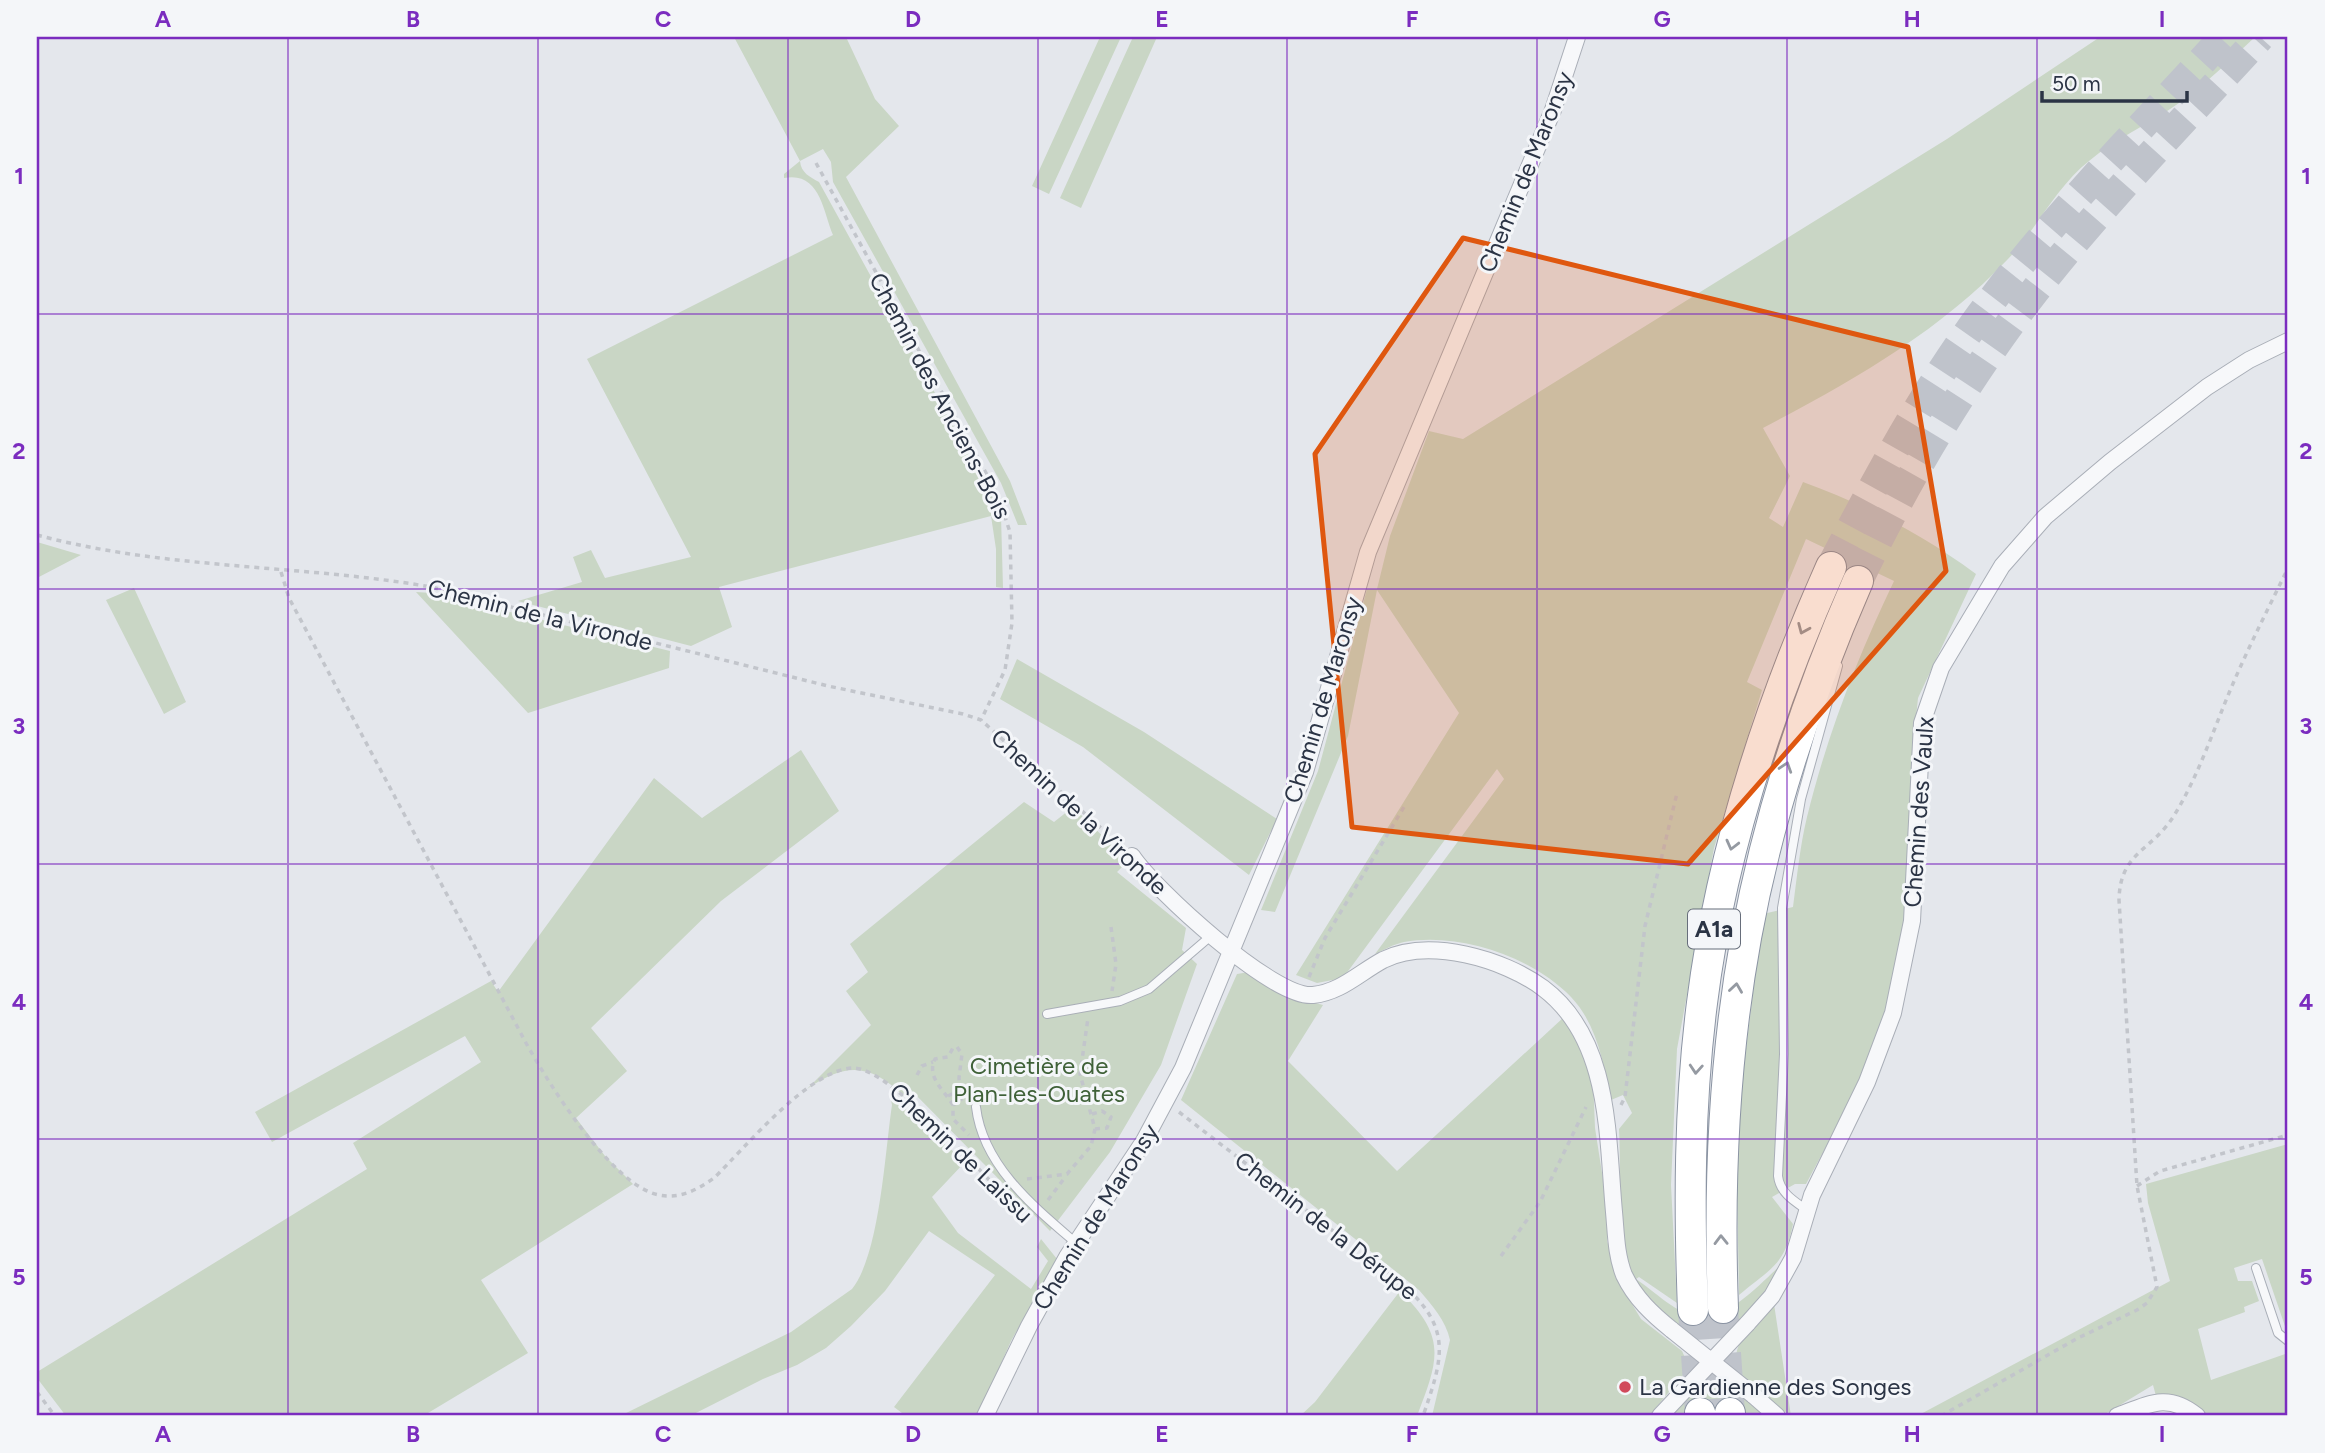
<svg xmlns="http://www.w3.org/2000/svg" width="2325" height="1453" font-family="Figtree,sans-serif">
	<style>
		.green { fill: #c9d6c5 }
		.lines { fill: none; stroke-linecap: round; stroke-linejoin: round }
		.highway-tunnel { stroke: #bfc3cb; stroke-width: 30; stroke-dasharray: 30 15; stroke-linecap: butt }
		.lane-casing { stroke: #a9aeb7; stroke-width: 10 }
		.street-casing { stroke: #a9aeb7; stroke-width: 18 }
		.highway-casing { stroke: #8b94a3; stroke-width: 32 }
		.path { stroke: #c2c5cb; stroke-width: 3.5; stroke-dasharray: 5 5; stroke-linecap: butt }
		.lane { stroke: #f7f8fa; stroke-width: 8 }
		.street { stroke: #f7f8fa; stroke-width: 16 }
		.highway { stroke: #fff; stroke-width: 30 }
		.street-bridge-casing { stroke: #a9aeb7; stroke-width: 18; stroke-linecap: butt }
		.street-bridge { stroke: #f7f8fa; stroke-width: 16 }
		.oneway { stroke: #959aa2 }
		.marked { fill: #df570f; fill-opacity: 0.2; stroke: #df570f; stroke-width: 5; stroke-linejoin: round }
		.grid { fill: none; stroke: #7b2cbf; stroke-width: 2; stroke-opacity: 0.55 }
		.poi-dot { fill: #d1495b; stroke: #f4f6f9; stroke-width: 2.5 }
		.labels { text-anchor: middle; stroke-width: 6; stroke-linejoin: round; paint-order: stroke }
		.shield { fill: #f4f6f9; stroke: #676e7b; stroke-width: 2 }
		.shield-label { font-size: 23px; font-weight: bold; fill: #2b3445 }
		.street-label { font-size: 24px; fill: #2b3445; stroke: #f4f6f9 }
		.park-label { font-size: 24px; fill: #3f6138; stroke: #f4f6f9 }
		.poi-label { font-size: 24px; fill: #2b3445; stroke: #f4f6f9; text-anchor: start }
		.neatline { fill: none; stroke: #7b2cbf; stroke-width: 2.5 }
		.grid-label { font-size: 23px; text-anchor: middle; font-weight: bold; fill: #7b2cbf }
	</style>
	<rect width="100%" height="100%" fill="#e4e7ec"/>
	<path class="green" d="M734,37H846L875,99L899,126L846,177L1010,481L1027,525H1018L1001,483L833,182L831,162L823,149L800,161C801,173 810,177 819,182L996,504L1001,516L1003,588L996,587V549L991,516L719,587L732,627L691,646L518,601L582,582L573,557L591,550L605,578L691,557L587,359L833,235C823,211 820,171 784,178V174L800,161Z
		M1100,37H1121L1049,194L1032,186Z
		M1133,37H1157L1081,208L1060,198Z
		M2100,37H2255C2230,60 2206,84 2179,103C2150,124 2116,138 2089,161C2055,188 2037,229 2008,259C1938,333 1852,381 1763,428L1790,476L1769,518L1783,527L1803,482C1866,505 1922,534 1976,574L1918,698L1912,758V849L1899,968L1876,1042L1852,1098L1806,1184H1795L1772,1197L1793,1224C1785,1265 1770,1269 1739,1295L1736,1128L1763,914L1793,907C1797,877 1800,846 1807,817C1827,735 1858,656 1894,581L1806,539L1747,682L1762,690L1714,848L1677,1049L1671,1185L1677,1303L1639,1277L1636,1279C1654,1291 1678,1315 1700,1318C1727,1321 1765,1279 1784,1262C1774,1282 1738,1331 1716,1337C1691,1343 1651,1307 1638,1287C1633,1280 1627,1262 1625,1252C1618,1217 1621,1166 1619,1129L1632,1113L1623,1095L1611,1100C1604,1065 1597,1024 1571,997C1532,957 1460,932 1404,942C1394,944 1384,950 1375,954L1504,779L1497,769L1343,978L1317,983L1296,975L1459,713L1377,590L1348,736L1275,912L1261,910L1318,771L1367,589H1377L1390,536L1429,431L1463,439L1947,139Z
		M37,542L81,555L37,578Z
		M134,588L186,702L164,714L106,600Z
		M416,592L432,593L670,651L669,668L528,713Z
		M1017,659L1144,732L1277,819L1249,875L1083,747L1000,699Z
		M801,750L839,811L721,901L591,1028L627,1071L576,1118L605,1156L633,1184L481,1280L528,1353L423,1416H66L37,1378V1372L367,1169L353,1143L481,1062L465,1036L272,1142L255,1112L491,981L498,992L654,778L702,818Z
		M1024,802L1054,822L1073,807L1128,861L1117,872L1186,928L1182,950L1197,964L1161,1065L1110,1152L1050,1231L909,1088L905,1097C871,1064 847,1061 807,1089L871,1025L846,991L868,972L850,944Z
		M1249,972L1286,995L1323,1005L1288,1061L1397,1171L1564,1017L1579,1040L1593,1079L1595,1128L1609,1218L1607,1241L1623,1289L1641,1319L1682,1351L1687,1362L1683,1375L1649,1416H1432L1450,1340C1446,1321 1432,1305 1419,1290L1181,1100L1237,974Z
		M890,1095L965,1162L932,1197L958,1233L1031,1289L1048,1261L1037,1247L1041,1239L1057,1259L1011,1341L978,1416H906L894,1407L995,1275L929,1231L885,1291L851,1326L826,1348L797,1365L763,1379L690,1416H620L791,1332L852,1289C880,1254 885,1151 892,1105Z
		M2288,1144V1335L2262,1259L2234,1268L2238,1281H2252L2259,1301L2244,1307L2245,1312L2198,1329L2211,1380L2288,1353V1416H2205C2190,1400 2179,1392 2156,1396L2153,1385L2102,1416H1917L2170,1281L2148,1203L2146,1184Z
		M1400,1291C1447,1337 1439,1359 1417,1416H1300L1315,1402Z
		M1774,1304L1791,1416C1770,1400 1721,1374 1741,1341C1749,1328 1763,1316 1774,1304Z
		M1721,1384L1735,1389L1768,1416H1748L1725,1405L1714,1404L1687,1416H1667L1690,1391Z"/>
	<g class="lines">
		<path class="highway-tunnel" d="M1831,567C1876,480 1922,395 1980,316C2053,217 2141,128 2224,37
			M1858,581C1901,490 1952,403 2012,321C2086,220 2176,129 2260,37
			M1723,1308L1730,1413
			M1693,1310L1700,1413"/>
		<defs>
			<path id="lane" d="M1047,1014L1120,1001L1149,989L1212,935
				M976,1107C983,1166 1034,1207 1076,1243
				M1807,1210C1794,1201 1780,1193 1778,1176L1784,1054L1782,908L1801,799L1838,666
				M2256,1268L2278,1333L2288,1341"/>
			<path id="street" d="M1132,856C1154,889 1274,999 1313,995C1341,992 1359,973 1383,960C1429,937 1504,959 1543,988C1611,1039 1607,1136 1614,1212C1616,1233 1616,1255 1624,1275C1635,1298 1652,1314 1672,1330
				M1747,1324L1772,1296L1793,1258L1812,1195L1867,1082L1893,1013L1912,921L1922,723L1941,668L2002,566L2045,517L2110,462L2207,387L2249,360L2288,341
				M1753,1395L1777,1416
				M985,1416L1029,1326L1067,1257L1144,1141L1183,1068L1305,772L1368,552L1553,110L1577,37
				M1660,1416L1676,1399
				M2117,1416C2149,1404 2168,1392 2197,1416"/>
			<path id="highway" d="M1723,1308C1713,1039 1750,828 1858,581
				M1693,1310C1689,1207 1689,1105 1702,1003C1721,851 1769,706 1831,567
				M1700,1413L1701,1416
				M1730,1413V1416"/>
		</defs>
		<use href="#lane" class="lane-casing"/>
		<use href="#street" class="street-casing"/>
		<use href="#highway" class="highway-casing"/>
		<path class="path" d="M816,163L985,471L998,496L1010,532L1012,623L1005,670L981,720
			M37,535C167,570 299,564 431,587L828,686L963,714L981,720L1121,846
			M281,572L289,598L526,1043C549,1084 612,1186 659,1195C680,1199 697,1190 714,1178C745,1148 810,1068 854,1068C889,1069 972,1163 999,1190
			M1111,927L1116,964L1112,991
			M1309,977L1325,938L1404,807
			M917,1075L922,1066L933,1062
			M948,1096L960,1090
			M953,1105C944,1090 926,1077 935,1059L948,1057L953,1048L957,1047L962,1054L959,1078L961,1100L953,1105V1119L969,1135
			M1621,1105L1625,1097L1645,926L1677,793
			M1179,1112L1402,1284C1453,1328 1443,1358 1423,1416
			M1092,1114L1102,1111L1111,1117L1107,1128L1095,1129
			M1027,1179L1067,1174L1091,1146L1095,1129L1080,1074L1088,1018
			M2137,1186L2160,1171L2288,1135
			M1048,1200L1066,1176
			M1501,1256L1540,1202L1586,1107
			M37,1392L55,1416
			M1941,1416L2076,1339L2137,1310L2147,1303L2157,1287L2137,1186L2119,900C2120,851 2152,852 2175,814C2198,776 2212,734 2229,693C2247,650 2268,609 2288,568"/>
		<use href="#lane" class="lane"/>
		<use href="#street" class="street"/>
		<use href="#highway" class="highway"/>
		<defs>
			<path id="street-bridge" d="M1672,1330L1753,1395
				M1676,1399L1747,1324"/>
		</defs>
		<use href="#street-bridge" class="street-bridge-casing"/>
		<use href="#street-bridge" class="street-bridge"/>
	</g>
	<defs><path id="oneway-chevron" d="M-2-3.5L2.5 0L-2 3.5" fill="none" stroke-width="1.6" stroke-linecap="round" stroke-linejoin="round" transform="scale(1.75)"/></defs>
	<g class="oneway">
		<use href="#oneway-chevron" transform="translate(1803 629) rotate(113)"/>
		<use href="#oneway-chevron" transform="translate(1786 767) rotate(-72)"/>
		<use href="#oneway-chevron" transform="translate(1732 845) rotate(104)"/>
		<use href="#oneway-chevron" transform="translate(1736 988) rotate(-82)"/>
		<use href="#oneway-chevron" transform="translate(1696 1069) rotate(94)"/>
		<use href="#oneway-chevron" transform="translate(1721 1240) rotate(-91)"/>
	</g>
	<path class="marked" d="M1463,238L1908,347L1946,571L1688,864L1352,827L1315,454Z"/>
	<path class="grid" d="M288,37V1416M538,37V1416M788,37V1416M1038,37V1416M1287,37V1416M1537,37V1416M1787,37V1416M2037,37V1416M37,314H2288M37,589H2288M37,864H2288M37,1139H2288"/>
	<circle class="poi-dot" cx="1625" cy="1387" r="7"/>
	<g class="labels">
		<rect class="shield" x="1688" y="909.5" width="52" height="39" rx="5"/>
		<g class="shield-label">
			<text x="1714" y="937">A1a</text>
		</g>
		<g class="street-label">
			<text transform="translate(1526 172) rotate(-68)" y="8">Chemin de Maronsy</text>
			<text transform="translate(940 396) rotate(62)" y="8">Chemin des Anciens-Bois</text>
			<text transform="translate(540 615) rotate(14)" y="8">Chemin de la Vironde</text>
			<text transform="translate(1323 700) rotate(-73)" y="8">Chemin de Maronsy</text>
			<text transform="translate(1079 812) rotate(43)" y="8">Chemin de la Vironde</text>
			<text transform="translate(1919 812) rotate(-86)" y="8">Chemin des Vaulx</text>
			<text transform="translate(961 1153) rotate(44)" y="8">Chemin de Laissu</text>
			<text transform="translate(1096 1217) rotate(-58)" y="8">Chemin de Maronsy</text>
			<text transform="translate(1326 1226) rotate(38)" y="8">Chemin de la Dérupe</text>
		</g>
		<g class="park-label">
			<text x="1039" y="1074">Cimetière de<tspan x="1039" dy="28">Plan-les-Ouates</tspan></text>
		</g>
		<g class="poi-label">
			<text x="1639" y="1395">La Gardienne des Songes</text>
		</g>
	</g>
	<rect width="2325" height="1453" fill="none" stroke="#f4f6f9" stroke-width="77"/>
	<path d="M2042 91v10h145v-10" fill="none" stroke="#2b3445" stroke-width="3.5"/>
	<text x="2052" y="91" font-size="21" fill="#2b3445" stroke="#f4f6f9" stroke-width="5" paint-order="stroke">50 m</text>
	<rect x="38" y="38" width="2248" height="1376" class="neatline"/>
	<g class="grid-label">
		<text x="163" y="27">A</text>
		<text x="413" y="27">B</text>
		<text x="663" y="27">C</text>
		<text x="913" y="27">D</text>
		<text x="1162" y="27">E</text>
		<text x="1412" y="27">F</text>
		<text x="1662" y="27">G</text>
		<text x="1912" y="27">H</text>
		<text x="2162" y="27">I</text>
		<text x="19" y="184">1</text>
		<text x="2306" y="184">1</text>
		<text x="19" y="459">2</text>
		<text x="2306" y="459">2</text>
		<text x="19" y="734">3</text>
		<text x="2306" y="734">3</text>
		<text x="19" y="1010">4</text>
		<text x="2306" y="1010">4</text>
		<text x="19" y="1285">5</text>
		<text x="2306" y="1285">5</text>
		<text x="163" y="1442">A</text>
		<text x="413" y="1442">B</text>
		<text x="663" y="1442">C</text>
		<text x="913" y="1442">D</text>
		<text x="1162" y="1442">E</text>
		<text x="1412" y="1442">F</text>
		<text x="1662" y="1442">G</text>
		<text x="1912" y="1442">H</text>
		<text x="2162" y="1442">I</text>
	</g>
</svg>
